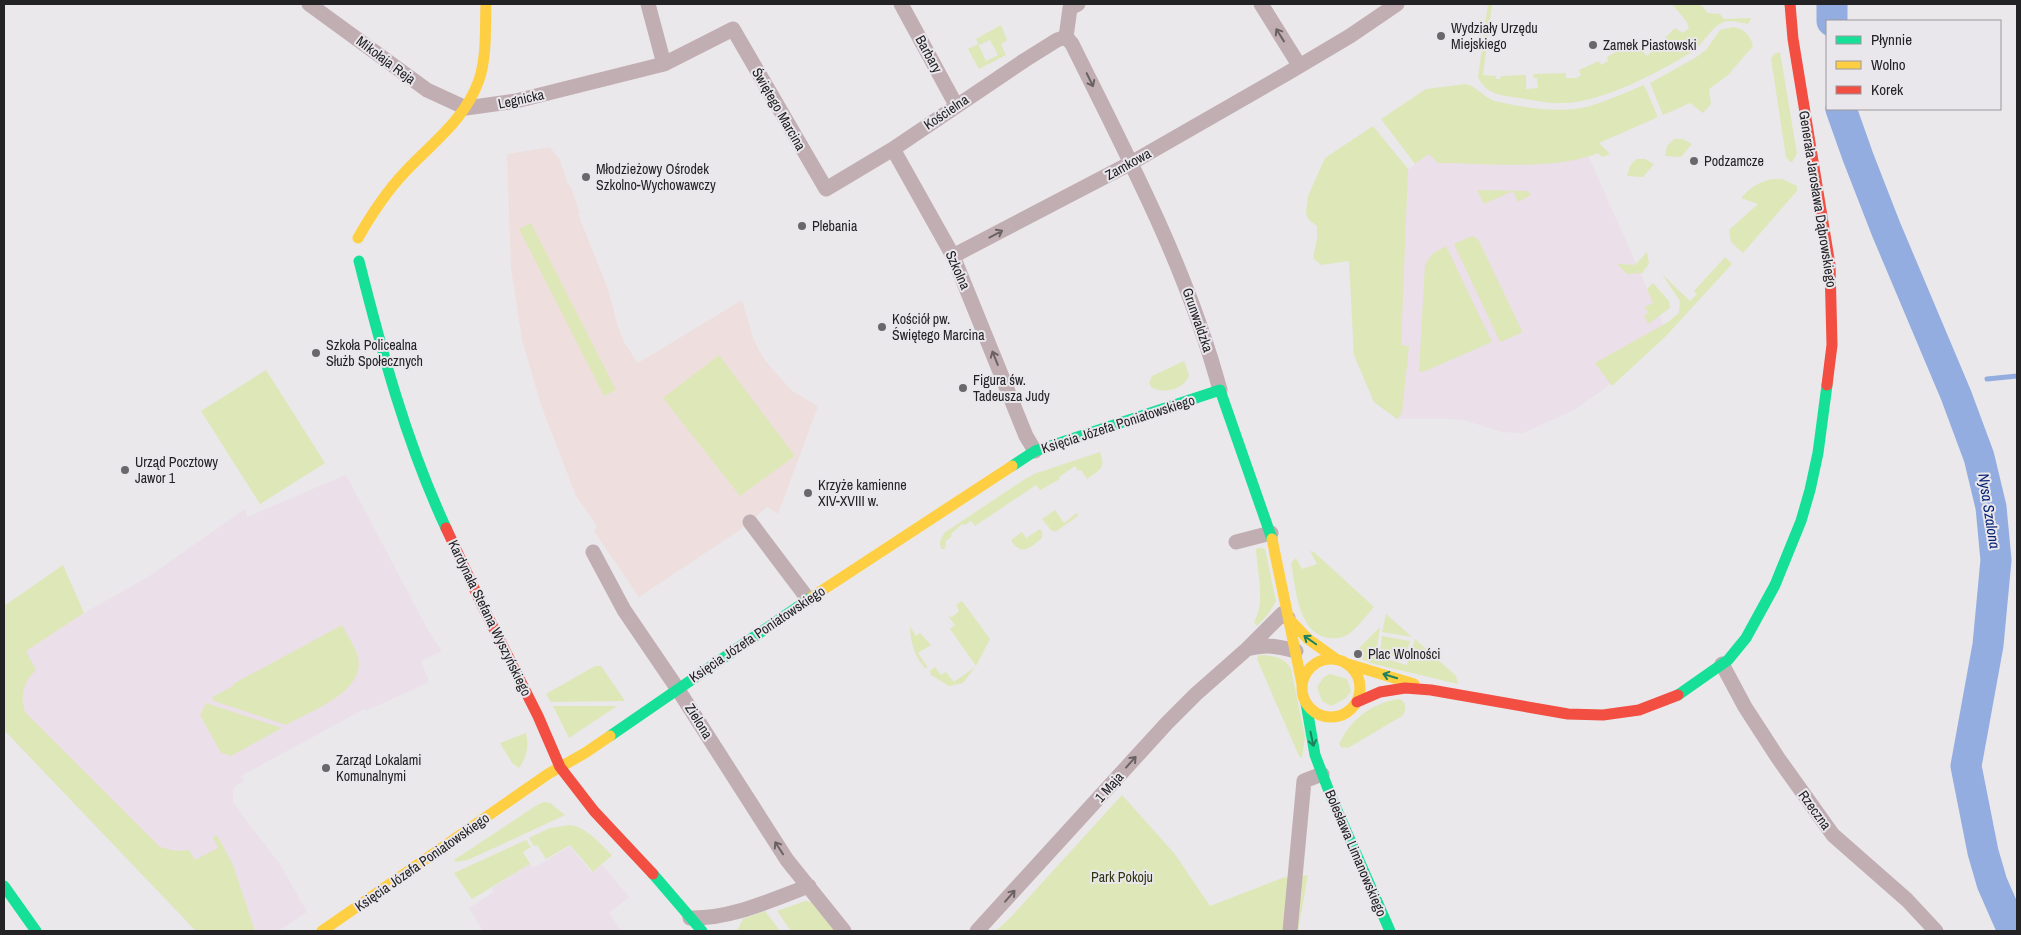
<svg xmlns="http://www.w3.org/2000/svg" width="2021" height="935" font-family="'Archivo Narrow',sans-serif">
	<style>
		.commercial { fill: #ebdfe9 }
		.education { fill: #eedfde }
		.green { fill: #dee7b8 }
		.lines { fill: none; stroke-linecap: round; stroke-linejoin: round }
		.stream { stroke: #93ade1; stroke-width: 5 }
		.river { stroke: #93ade1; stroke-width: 31 }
		.street { stroke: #c1aeb2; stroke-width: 15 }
		.fast { stroke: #16e098; stroke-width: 11 }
		.slow { stroke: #ffcf43; stroke-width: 11 }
		.jam { stroke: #f24e42; stroke-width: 11 }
		.oneway { stroke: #6a6164 }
		.oneway2 { stroke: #1c815e }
		.poi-dot { fill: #69676a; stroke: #eae7ec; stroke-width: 2 }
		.labels { text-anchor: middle; stroke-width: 4; stroke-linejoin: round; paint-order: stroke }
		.poi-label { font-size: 14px; fill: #232224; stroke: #eae7ec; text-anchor: start }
		.street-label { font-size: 14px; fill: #232224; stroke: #eae7ec }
		.park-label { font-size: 14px; fill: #2e350e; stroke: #eae7ec }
		.water-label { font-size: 15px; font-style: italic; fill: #001f73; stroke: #eae7ec }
	</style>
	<rect width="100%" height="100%" fill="#eae8eb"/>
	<path class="commercial" d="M1582,142L1667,333L1639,360L1604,389L1574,410L1523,433L1502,432L1467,421L1450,419H1397L1374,402L1354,355L1349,261L1355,242L1401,175L1429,154Z
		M346,475L430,634L442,651L421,661L429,682L366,711L364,709L241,776L244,781L235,786L233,791V803L279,863L307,912L278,931H196L4,730V665L84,613L148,577L245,509L247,517Z
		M570,846L592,873L602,865L629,897L609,913L621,931H483L469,908L494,892L492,888L530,864L534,868Z"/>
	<path class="education" d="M550,147L560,160L568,185H570L580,213L578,214L608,289L618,327L625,344L638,363L742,300L753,338L759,351L767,363L792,391L818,406L778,514L767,507L740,530L639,597L594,531L597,526L576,496L541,405L522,340L511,268L507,154Z"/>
	<path class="green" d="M1488,4H1492L1483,75L1496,76V79H1500L1501,76L1526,75V89L1538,88L1537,78H1534L1533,74L1566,73V78H1577L1581,75L1579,70L1599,61L1601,65L1608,61L1607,57L1634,42L1647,56L1675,28L1683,33L1689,28L1687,22L1672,4H1700L1708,13L1720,14L1724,19L1751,18L1748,24C1742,23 1736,21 1730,21C1713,21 1705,44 1690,53C1658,73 1602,102 1564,103C1549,104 1534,100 1519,98C1501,95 1486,95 1478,77Z
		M1001,25L1007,40L1001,44L1006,55L979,69L968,49L978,44L986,61L998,55L990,40L979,45L976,39Z
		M1733,27C1745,29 1750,35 1753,46L1728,75L1709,89L1711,104L1703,113L1690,103L1663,115L1650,83L1695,58L1706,50L1720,30Z
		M1780,52L1797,154L1792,162H1790L1786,157L1771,59L1774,54Z
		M1466,84C1478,87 1484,98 1495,101C1523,108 1563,114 1590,106C1609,100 1627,92 1644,85L1658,117L1599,143L1610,154L1602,157L1598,153C1557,171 1483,163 1438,163L1429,154L1415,164L1381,119L1426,89Z
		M1373,126L1408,169L1401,345L1409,346L1402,413L1397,419L1374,402L1354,355L1349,261L1321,265L1313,258L1317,239V226L1308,219L1306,212L1308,196L1325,158Z
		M1674,139H1683L1692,144L1681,157L1665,156L1667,146Z
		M1636,159H1645L1654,164L1643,177L1627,176L1630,166Z
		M1773,179H1782L1797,186V191L1743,253L1731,242L1729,230L1758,204L1741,198C1751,187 1758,182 1773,179Z
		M1477,190L1528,191L1531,195L1518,202L1513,191L1484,204Z
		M531,223L616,390L604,396L519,229Z
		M1472,236L1478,239L1522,331L1521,333L1500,342L1454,244Z
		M1446,246L1492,342L1423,372L1419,371L1425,265L1432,254Z
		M1647,252L1649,264L1642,273L1627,274L1617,264L1635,265Z
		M1725,257L1732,264L1667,335L1612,386L1595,363L1668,322L1679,313L1680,301L1662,274L1690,301L1697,294L1694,291Z
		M1653,283L1669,301L1670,308L1648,324L1644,315L1648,313L1645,307L1653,303L1647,289Z
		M719,355L795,456L740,496L663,398Z
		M1184,361L1189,375C1185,389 1163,395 1151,387L1149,383L1152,376Z
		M266,370L325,463L260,504L201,411Z
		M1100,452C1106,469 1101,469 1087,479L1081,470L1078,471L1075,466L1059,477L1060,479L1040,490L1036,485L975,526L971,521L965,525L962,524L951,534L952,536L946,541L945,549H941L940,542L944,533L1025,479L1034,474Z
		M1055,510L1064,523L1077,513L1078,516L1055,532L1051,530L1042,519Z
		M1040,529L1042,532V538C1030,548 1021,557 1011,540L1022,532L1026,538Z
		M1260,548L1265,549L1276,601L1269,613L1257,626L1254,622C1266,601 1257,572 1256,549Z
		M1310,551L1314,552L1374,607C1366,616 1359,626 1350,633C1344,638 1335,639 1328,638C1297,632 1296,587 1291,563L1296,558L1302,569L1317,564Z
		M63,565L84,613L26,651L36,670C23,682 20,696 25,712L160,847L175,851L189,850L195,860L218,848L213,837V835L218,837L233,865L255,931H196L4,730V606Z
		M962,601L990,639L976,666L950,629L955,625L948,616L952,617L959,611L956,605Z
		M1386,614L1412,637L1382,632Z
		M342,625C347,635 355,646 358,657C366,692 310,711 286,725L214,701L212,697L233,686V684Z
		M910,627L916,636L920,633L931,645L918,653L928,668H925C915,658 910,641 910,627Z
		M1380,627L1376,656L1407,665L1415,639L1456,676L1458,684L1374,664L1359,658L1358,649Z
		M1382,636L1410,641L1405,659L1380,653Z
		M1260,655C1272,655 1286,658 1291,669L1305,737L1302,758L1299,756L1257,659L1258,656Z
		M595,666H601L625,701L551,702L546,694Z
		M935,667L941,675L946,672L954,682L975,667L963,683L949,686L931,675L930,671Z
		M1330,674L1347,679L1351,691L1346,698L1331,706L1322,701L1317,687L1324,677Z
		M1398,699C1407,701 1407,710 1402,716L1348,748L1341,747L1339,744C1351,719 1371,704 1398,699Z
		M206,703L282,728L231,756L221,753L200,715Z
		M553,706H617L569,738Z
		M526,733C529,747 527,757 519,768L512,763L500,743Z
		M1122,795L1174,853L1210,906L1282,878L1308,875L1298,931H996L1012,916Z
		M544,802L550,803L565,815L468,860L455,862L454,860L537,805Z
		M570,825C588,828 599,843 612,855L593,872L570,845L546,859L537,845L534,846L529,838L550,828Z
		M526,840L531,847L523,852L530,864L472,899L454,873Z
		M805,901L812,902L838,931H791L777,911Z
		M765,911L780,931H737L743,919Z"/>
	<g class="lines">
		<path class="stream" d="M1987,379L2017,376"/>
		<path class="river" d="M1832,21V4
			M1841,109L1858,157L1886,229L1956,395L1979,457L1991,507L1996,560L1988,645L1966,766L1983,852L1992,883L2013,931"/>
		<path class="street" d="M309,4L427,90L466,108L516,101L664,64L733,29L826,189L893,149L1025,60L1057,40L1066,37
			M648,4L664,64
			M901,4L956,105
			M1261,4L1299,65
			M1066,37L1072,44C1128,157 1187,268 1220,390
			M1066,37L1070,8L1078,4
			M893,149L953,256L1026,436L1035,451
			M953,256L1131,163L1286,74L1350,36L1397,4
			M750,522L808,599
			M1236,542L1271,533
			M593,552L624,610L677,688L787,860L844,931
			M1247,649C1267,644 1276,646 1296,651
			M1722,664L1745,707L1778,758L1833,835L1907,900L1936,931
			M690,918C731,919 771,900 809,886
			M977,931L1167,723L1196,694L1247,649L1282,614L1288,618
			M1290,931L1304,781L1322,774"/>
		<path class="fast" d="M359,261C382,352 406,442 446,528
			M1012,466L1035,451L1220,390L1272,539
			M1678,695L1728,660L1746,638L1775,585L1801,521L1810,490L1818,453L1827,385
			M1306,703L1315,755L1332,799L1390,931
			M610,736L812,597
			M653,874L702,931
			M4,886L36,931"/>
		<path class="slow" d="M358,238C371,215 386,192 405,172C432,143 465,120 479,80C487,56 485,29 486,4
			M1272,539L1302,684
			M812,597L1012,466
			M1290,620L1308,639L1336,659
			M1302 688a29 29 0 1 1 58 0a29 29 0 1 1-58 0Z
			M1348,664L1414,684
			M322,931L548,774L585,753L610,736"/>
		<path class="jam" d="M1790,4L1793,39L1830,265L1832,345L1827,385
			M446,528L481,603L538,716L560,767L594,811L653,874
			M1357,702L1380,692L1405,688L1431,690L1568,714L1603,715L1639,710L1678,695"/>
	</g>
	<defs><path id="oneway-shaft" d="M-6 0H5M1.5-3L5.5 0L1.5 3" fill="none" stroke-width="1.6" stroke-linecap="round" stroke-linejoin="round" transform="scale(1.25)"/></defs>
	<g class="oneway">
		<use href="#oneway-shaft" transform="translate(1280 35) rotate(-122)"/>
		<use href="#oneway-shaft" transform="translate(1090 80) rotate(64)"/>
		<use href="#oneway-shaft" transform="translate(996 234) rotate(-28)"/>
		<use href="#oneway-shaft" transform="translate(995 358) rotate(-112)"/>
		<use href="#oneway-shaft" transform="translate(1131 762) rotate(-48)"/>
		<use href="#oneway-shaft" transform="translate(779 848) rotate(-123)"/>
		<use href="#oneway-shaft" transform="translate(1010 896) rotate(-49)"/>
	</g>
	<g class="oneway2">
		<use href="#oneway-shaft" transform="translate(1310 640) rotate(-145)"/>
		<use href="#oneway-shaft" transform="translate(1390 676) rotate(-163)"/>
		<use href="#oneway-shaft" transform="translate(1312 739) rotate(78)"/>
	</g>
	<g class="poi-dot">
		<circle cx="1441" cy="36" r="5"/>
		<circle cx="1593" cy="45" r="5"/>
		<circle cx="1694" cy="161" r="5"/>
		<circle cx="586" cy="177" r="5"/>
		<circle cx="802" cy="226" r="5"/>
		<circle cx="882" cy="327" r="5"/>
		<circle cx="316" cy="353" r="5"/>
		<circle cx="963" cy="388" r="5"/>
		<circle cx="125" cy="470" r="5"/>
		<circle cx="808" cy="493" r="5"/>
		<circle cx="1358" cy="654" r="5"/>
		<circle cx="326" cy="768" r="5"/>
	</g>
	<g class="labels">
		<g class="poi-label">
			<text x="1451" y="33">Wydziały Urzędu<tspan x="1451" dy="16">Miejskiego</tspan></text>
			<text x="1603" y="50">Zamek Piastowski</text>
			<text x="1704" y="166">Podzamcze</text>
			<text x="596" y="174">Młodzieżowy Ośrodek<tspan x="596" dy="16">Szkolno-Wychowawczy</tspan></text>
			<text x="812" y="231">Plebania</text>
			<text x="892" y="324">Kościół pw.<tspan x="892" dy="16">Świętego Marcina</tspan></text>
			<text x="326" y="350">Szkoła Policealna<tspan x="326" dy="16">Służb Społecznych</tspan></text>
			<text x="973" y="385">Figura św.<tspan x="973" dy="16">Tadeusza Judy</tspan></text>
			<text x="135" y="467">Urząd Pocztowy<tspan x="135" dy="16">Jawor 1</tspan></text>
			<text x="818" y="490">Krzyże kamienne<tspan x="818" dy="16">XIV-XVIII w.</tspan></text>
			<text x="1368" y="659">Plac Wolności</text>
			<text x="336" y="765">Zarząd Lokalami<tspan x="336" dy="16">Komunalnymi</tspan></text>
		</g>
		<g class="street-label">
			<text transform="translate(929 54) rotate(61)" y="5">Barbary</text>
			<text transform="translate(386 60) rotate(37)" y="5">Mikołaja Reja</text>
			<text transform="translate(521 99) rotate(-12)" y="5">Legnicka</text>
			<text transform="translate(779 109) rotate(60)" y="5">Świętego Marcina</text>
			<text transform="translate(946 112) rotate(-34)" y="5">Kościelna</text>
			<text transform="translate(1128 164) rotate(-29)" y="5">Zamkowa</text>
			<text transform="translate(1818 199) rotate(81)" y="5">Generała Jarosława Dąbrowskiego</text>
			<text transform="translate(958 270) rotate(66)" y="5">Szkolna</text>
			<text transform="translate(1198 320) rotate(71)" y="5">Grunwaldzka</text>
			<text transform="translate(1118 424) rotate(-18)" y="5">Księcia Józefa Poniatowskiego</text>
			<text transform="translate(490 618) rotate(64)" y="5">Kardynała Stefana Wyszyńskiego</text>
			<text transform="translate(757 634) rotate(-34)" y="5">Księcia Józefa Poniatowskiego</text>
			<text transform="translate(699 721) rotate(58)" y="5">Zielona</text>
			<text transform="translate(1109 787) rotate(-48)" y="5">1 Maja</text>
			<text transform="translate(1815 810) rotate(54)" y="5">Rzeczna</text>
			<text transform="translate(1356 853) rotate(67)" y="5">Bolesława Limanowskiego</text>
			<text transform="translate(422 862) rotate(-35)" y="5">Księcia Józefa Poniatowskiego</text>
		</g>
		<g class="park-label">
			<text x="1122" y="882">Park Pokoju</text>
		</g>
		<g class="water-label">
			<text transform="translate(1989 511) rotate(81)" y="5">Nysa Szalona</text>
		</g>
	</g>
	<rect width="2021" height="935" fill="none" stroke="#232224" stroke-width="10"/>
	<rect x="1826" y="20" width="175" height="90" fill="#eae7ec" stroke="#9a989c"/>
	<rect x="1836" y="36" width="25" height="8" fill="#16e098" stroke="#9a989c"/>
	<text x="1871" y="45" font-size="15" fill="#232224">Płynnie</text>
	<rect x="1836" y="61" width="25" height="8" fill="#ffcf43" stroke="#9a989c"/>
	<text x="1871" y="70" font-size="15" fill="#232224">Wolno</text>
	<rect x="1836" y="86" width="25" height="8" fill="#f24e42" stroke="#9a989c"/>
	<text x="1871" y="95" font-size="15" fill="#232224">Korek</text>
</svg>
